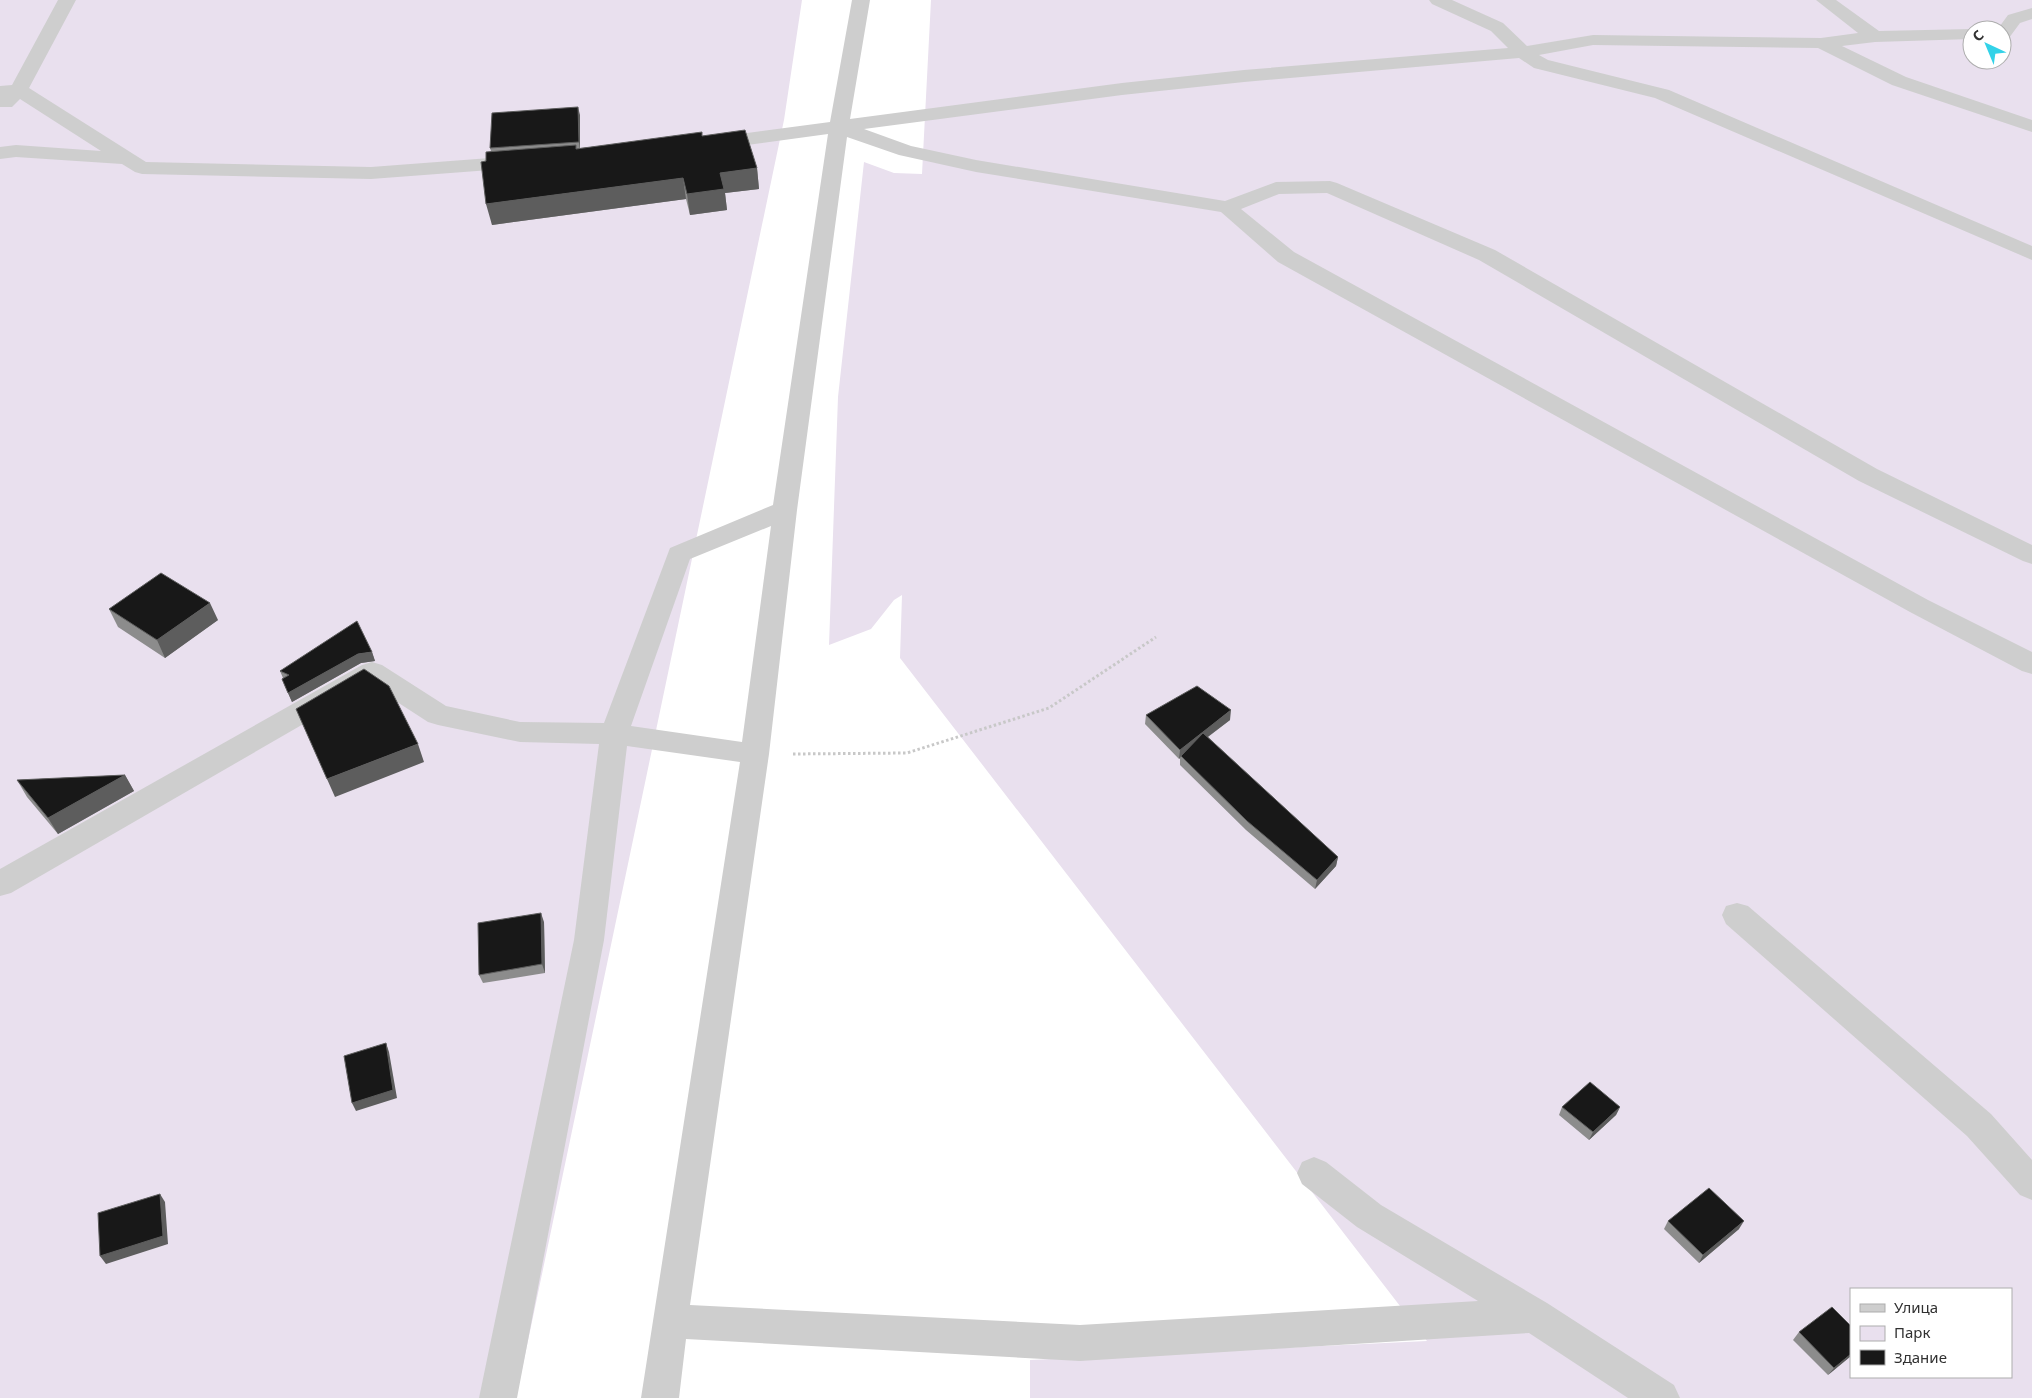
<svg xmlns="http://www.w3.org/2000/svg" width="2032" height="1398" font-family="'Noto Sans',sans-serif">
	<style>
		.green { fill: #e9e0ee; fill-rule: evenodd }
		.lines { fill: none; stroke-linecap: round; stroke-linejoin: round }
		.path { stroke: #c8c8c8; stroke-width: 3; stroke-dasharray: 2.5 2.5; stroke-linecap: butt }
		.minor { fill: #cecece; fill-rule: evenodd }
		.wall { fill: #8c8c8c }
		.shaded-wall { fill: #5d5d5d }
		.building { fill: #181818; stroke: #5d5d5d }
	</style>
	<rect width="100%" height="100%" fill="#fff"/>
	<path class="green" d="M0,0H802L784,120L516,1398H0Z
		M931,0H2032V1398H1030V1360L1427,1341L900,658L902,595L894,600L871,629L829,645L838,397L864,162L894,173L922,174ZM1972,30H2002V60H1972ZM1851,1289H2011V1377H1851Z"/>
	<g class="lines">
		<path class="path" d="M793,754L907,753L1049,708L1156,637"/>
		<path class="minor" d="M58,0H76L29,88L146,162L371,167L518,156L525,158L528,162L525,166L518,168L371,179L142,174L135,172L122,164L16,157L0,159V147L16,145L101,151L20,99L12,107H0V86L12,85Z
			M852,0H870L850,119L1122,83L1244,70L1508,48L1491,31L1432,4L1429,0H1452L1503,23L1527,46L1593,35L1821,38L1858,33L1816,0H1836L1879,31L1972,29L1978,30H1972V39L1875,42L1842,46L1906,77L2032,120V132L1892,85L1818,48L1593,45L1539,55L1548,60L1669,90L2032,246V260L1655,98L1534,68L1519,58L1244,82L1122,95L864,129L911,146L976,160L1225,201L1276,182L1330,181L1337,183L1495,250L1877,469L2032,545V564L2023,561L1859,481L1479,260L1327,193L1279,194L1241,209L1294,252L1928,600L2032,652V674L2022,671L1910,612L1278,262L1221,212L976,172L899,155L847,137L797,510L769,754L690,1305L1080,1325L1478,1301L1357,1227L1302,1184L1297,1173L1302,1162L1314,1157L1326,1162L1381,1205L1547,1303L1674,1385L1680,1398H1628L1529,1333L1080,1361L686,1339L679,1398H641L740,762L627,746L604,940L517,1398H479L574,940L599,744L520,742L438,725L428,722L371,685L11,893L0,896V869L362,665L372,662L382,665L446,706L520,722L604,723L670,548L773,505L828,134L710,150L703,148L700,144L703,140L710,138L830,122ZM771,526L742,742L631,726L690,559Z
			M2032,8V19L2020,23L2009,38L2002,39V30H1997L2008,15Z
			M1737,903L1748,906L1991,1114L2032,1160V1200L2020,1195L1967,1136L1726,924L1722,915L1726,906Z"/>
	</g>
	<path class="wall" d="M580,115V148L703,136L757,168L759,189L725,193L727,210L690,215L686,199L492,225L486,161L491,151L490,148Z
		M109,609L218,620L165,658L118,627Z
		M372,652L375,661L361,663L292,702L282,679L283,678L280,671Z
		M1146,715L1230,720L1208,737L1338,857L1336,866L1315,889L1246,830L1180,765V758L1179,759L1145,724Z
		M125,775L134,791L58,834L27,797L17,780Z
		M544,922L545,973L483,983L479,975Z
		M1562,1107H1620L1616,1115L1589,1140L1559,1115Z
		M1668,1221L1739,1229L1699,1263L1664,1229Z
		M1851,1326V1356L1828,1375L1793,1340L1799,1332Z"/>
	<path class="shaded-wall" d="M578,107L580,115V151L579,142Z
		M757,168L759,189L725,193L727,210L690,215L687,194L720,173Z
		M683,178L686,199L492,225L486,204Z
		M210,603L218,620L165,658L157,640Z
		M372,652L375,661L361,663L292,702L288,693L358,654Z
		M1231,710L1230,720L1181,757V756L1180,758L1179,759L1180,750Z
		M418,744L424,762L335,797L327,779Z
		M125,775L134,791L58,834L48,818Z
		M1338,857L1336,866L1315,889L1317,880Z
		M541,913L544,922L545,973L542,964Z
		M386,1043L389,1052L397,1098L356,1111L352,1103Z
		M1620,1107L1616,1115L1589,1140L1593,1132Z
		M160,1194L165,1202L168,1244L106,1264L100,1256Z
		M1744,1221L1739,1229L1699,1263L1703,1255Z
		M1851,1354V1356L1828,1375L1834,1368Z"/>
	<path class="building" d="M578,107L579,142L490,148L492,113Z
		M745,130L757,168L720,173L724,189L687,194L683,178L486,204L481,162L486,161V152L576,145V149L702,132V136Z
		M161,573L210,603L157,640L109,609Z
		M357,621L372,652L358,654L288,693L282,679L289,675L280,671Z
		M364,669L389,686L418,744L327,779L296,709Z
		M1197,686L1231,710L1180,750L1146,715Z
		M1203,733L1338,857L1317,880L1247,821L1181,756Z
		M125,775L48,818L17,780Z
		M541,913L542,964L479,975L478,923Z
		M386,1043L393,1090L352,1103L344,1056Z
		M1590,1082L1620,1107L1593,1132L1562,1107Z
		M1709,1188L1744,1221L1703,1255L1668,1221Z
		M160,1194L163,1236L100,1256L98,1213Z
		M1832,1307L1851,1326V1354L1834,1368L1799,1332Z"/>
	<rect x="1850" y="1288" width="162" height="90" fill="#ffffff" stroke="#adadad"/>
	<rect x="1860" y="1304" width="25" height="8" fill="#cecece" stroke="#adadad"/>
	<text x="1894" y="1313" font-size="15" fill="#313131">Улица</text>
	<rect x="1860" y="1326" width="25" height="15" fill="#e9e0ee" stroke="#adadad"/>
	<text x="1894" y="1338" font-size="15" fill="#313131">Парк</text>
	<rect x="1860" y="1350" width="25" height="15" fill="#181818" stroke="#adadad"/>
	<text x="1894" y="1363" font-size="15" fill="#313131">Здание</text>
	<g transform="translate(1987 45) rotate(316)"><circle r="24" fill="#ffffff" stroke="#adadad"/>
	<path d="M0-4L9 19L0 12L-9 19Z" fill="#33d2e8"/>
	<text y="-8" font-size="14" font-weight="bold" text-anchor="middle" fill="#313131">С</text>
	</g>
</svg>
